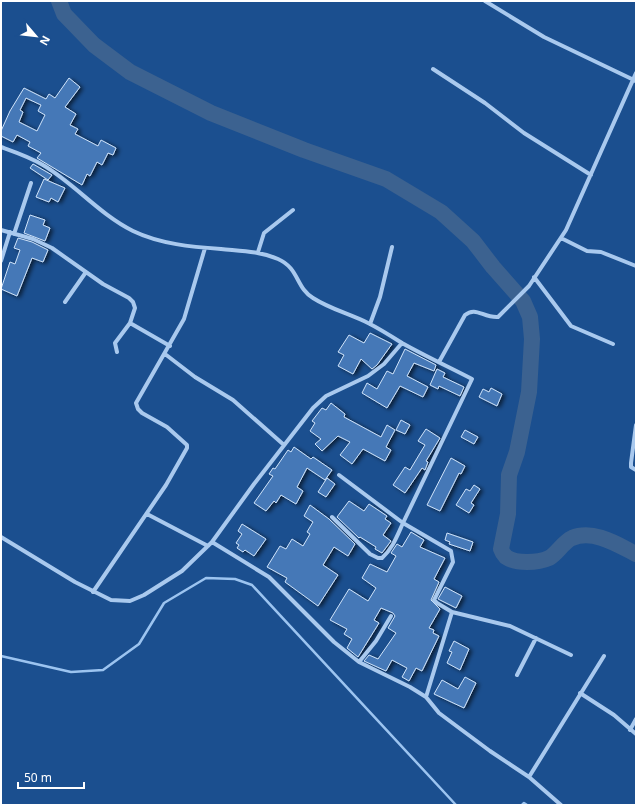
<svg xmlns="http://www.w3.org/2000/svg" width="637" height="806" font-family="'Noto Sans',sans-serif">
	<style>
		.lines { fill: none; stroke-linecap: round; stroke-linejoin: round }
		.stream { stroke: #9cc4f0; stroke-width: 2.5 }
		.river { stroke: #3c6290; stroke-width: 16 }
		.building { fill: #4478b7; stroke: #cfe3fa; fill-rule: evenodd; filter: url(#shadow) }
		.minor { stroke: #a9c9ee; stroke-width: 4 }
	</style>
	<defs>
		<filter id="shadow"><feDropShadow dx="3" dy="1.5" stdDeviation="2" flood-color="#0009"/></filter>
	</defs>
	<rect width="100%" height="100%" fill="#1b4f8f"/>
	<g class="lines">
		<path class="stream" d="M1,656L71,672L103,670L139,644L164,603L206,578L235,579L252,585L456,805
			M522,805L524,803L527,805"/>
		<path class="river" d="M59,1L64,14L94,45L130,72L211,113L304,150L386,179L441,212L473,241L493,267L523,301L530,317L532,339L529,392L517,452L509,475L508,514L501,549C502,552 504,555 506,557C516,564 538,563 549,558C557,554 563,542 572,538C594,529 618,545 636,554"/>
	</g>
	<path class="building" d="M69,78L80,87L65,107L76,114L70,125L78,129L75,134L98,146L101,140L116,148L113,155L108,153L102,165L97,162L90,176L87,174L82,185L37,158L41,153L28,146L30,142L17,135L13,142L1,136V131L10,111L24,88L46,99L49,94L55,98ZM26,98L41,105L38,111L45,115L37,131L19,122L23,112L20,110Z
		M33,164L52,175L48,180L30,168Z
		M44,179L65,188L58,202L51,198L49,202L36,197Z
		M30,215L45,220L43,225L50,228L45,241L24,233Z
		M18,238L32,242L48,250L43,262L32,258L17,296L1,289L10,262L15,264L20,250L14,248Z
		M370,333L392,344L377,365L372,369L361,359L353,374L338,366L344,355L338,352L349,335L364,343Z
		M405,349L436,365L434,371L414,363L407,376L428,387L423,397L400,386L387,408L362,393L367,383L377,389L387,371L393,374Z
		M437,369L445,373L443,377L464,387L460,396L439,386L438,389L430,385Z
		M491,388L502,394L497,406L479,397L483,389L489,392Z
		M331,403L345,414L344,417L381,437L387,425L395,430L386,447L391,450L385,461L363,449L352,464L340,455L350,442L338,436L322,451L315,444L321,439L310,431L315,423L312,421L322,408L326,410Z
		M401,420L410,425L405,434L396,430Z
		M426,429L440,438L426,461L428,462L425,470L422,468L405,493L393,485L405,467L410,470L425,445L418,441Z
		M465,430L478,437L474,444L461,437Z
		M294,447L311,459L313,457L332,470L325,480L307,468L297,487L303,491L296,504L281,495L276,503L274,501L266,511L254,503L273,476L269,474L273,468L275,469L288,450L291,452Z
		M451,458L465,466L461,474L459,473L440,511L427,505Z
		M327,478L335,484L326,497L318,492Z
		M474,485L480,489L471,503L474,505L469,513L456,505L466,489L470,491Z
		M349,501L364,511L369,504L387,516L385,519L391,523L383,535L391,541L382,553L375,549L376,547L360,537L359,538L337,517Z
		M310,505L329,519L355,544L348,556L334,547L323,565L338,575L318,606L285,582L287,578L267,567L280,546L286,549L292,539L303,546L310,534L307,532L313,522L304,516Z
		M242,524L266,539L254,556L245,550L243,552L237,548L239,545L236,543L242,534L238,531Z
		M411,532L424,540L420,547L445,558L434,579L439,582L431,600L440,609L429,628L434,630L433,633L439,636L422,671L416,668L409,681L402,677L407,668L392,660L386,671L364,661L369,655L378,659L396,633L388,628L395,616L393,613L381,608L374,620L379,623L358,657L347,648L352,639L344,634L347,629L330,620L349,589L368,601L376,588L362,578L370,564L387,572L396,556L391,553L397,544L402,547Z
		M447,533L473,542L470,551L449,544L450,542L445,540Z
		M445,587L462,596L456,608L438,599Z
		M454,641L469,649L460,670L447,663L452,652L449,651Z
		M465,677L476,683L464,708L434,694L442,680L458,689Z"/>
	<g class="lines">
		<path class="minor" d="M485,1L544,37L636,81
			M433,69L485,103L524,133L591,175
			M1,147C15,152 30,157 43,165C75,184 99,214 133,231C160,244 192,247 221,249C241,251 259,251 278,259C299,268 296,288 313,298C330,309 350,314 368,323C380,329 391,336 402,343C425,356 449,367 472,379L403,523C397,536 393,548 382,558H378L370,554L332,517
			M1,230L33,239L52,248L103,284L129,298L133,302L135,308L130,323L170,346
			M14,234L31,183
			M561,238L587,251L601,252L636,266
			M258,252L264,233L293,210
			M1,261L10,232
			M534,277L571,326L613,344
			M65,302L86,272
			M370,324L380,297L392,247
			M117,352L115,343L130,323
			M165,354L195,377L233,400L284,445
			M439,362L465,315C476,306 483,318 498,317L529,286L566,230L636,73
			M636,425L631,463V467L636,470
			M339,475L403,523L451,551L453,562L434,600L437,603L452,612
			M147,514L208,546
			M1,537L75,582L111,600L130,601L144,595L182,571L212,542L254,484L313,408L326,396L368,376L384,364L402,343
			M212,542L269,577L334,642L359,662L410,687L426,697L439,713L490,751L529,777L561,805
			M93,592L166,485L187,448V445L167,427L142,413L138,409L136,403L184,319L205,248
			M359,662L376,641L391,616
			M517,675L536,638
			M580,693L614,715L636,734
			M426,697L452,612L510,626L571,655
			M630,730L636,719
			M529,777L604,656"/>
	</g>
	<rect width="637" height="806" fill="none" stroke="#ffffff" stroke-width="4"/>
	<g transform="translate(36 36) rotate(118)" stroke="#1b4f8f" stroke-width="3" paint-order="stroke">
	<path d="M0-3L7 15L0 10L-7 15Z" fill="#ffffff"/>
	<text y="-6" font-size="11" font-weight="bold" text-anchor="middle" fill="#ffffff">N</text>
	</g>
	<path d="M18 782v6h66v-6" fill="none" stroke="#ffffff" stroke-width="2"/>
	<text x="24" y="782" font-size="12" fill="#ffffff" stroke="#1b4f8f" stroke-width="3" paint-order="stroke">50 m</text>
</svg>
